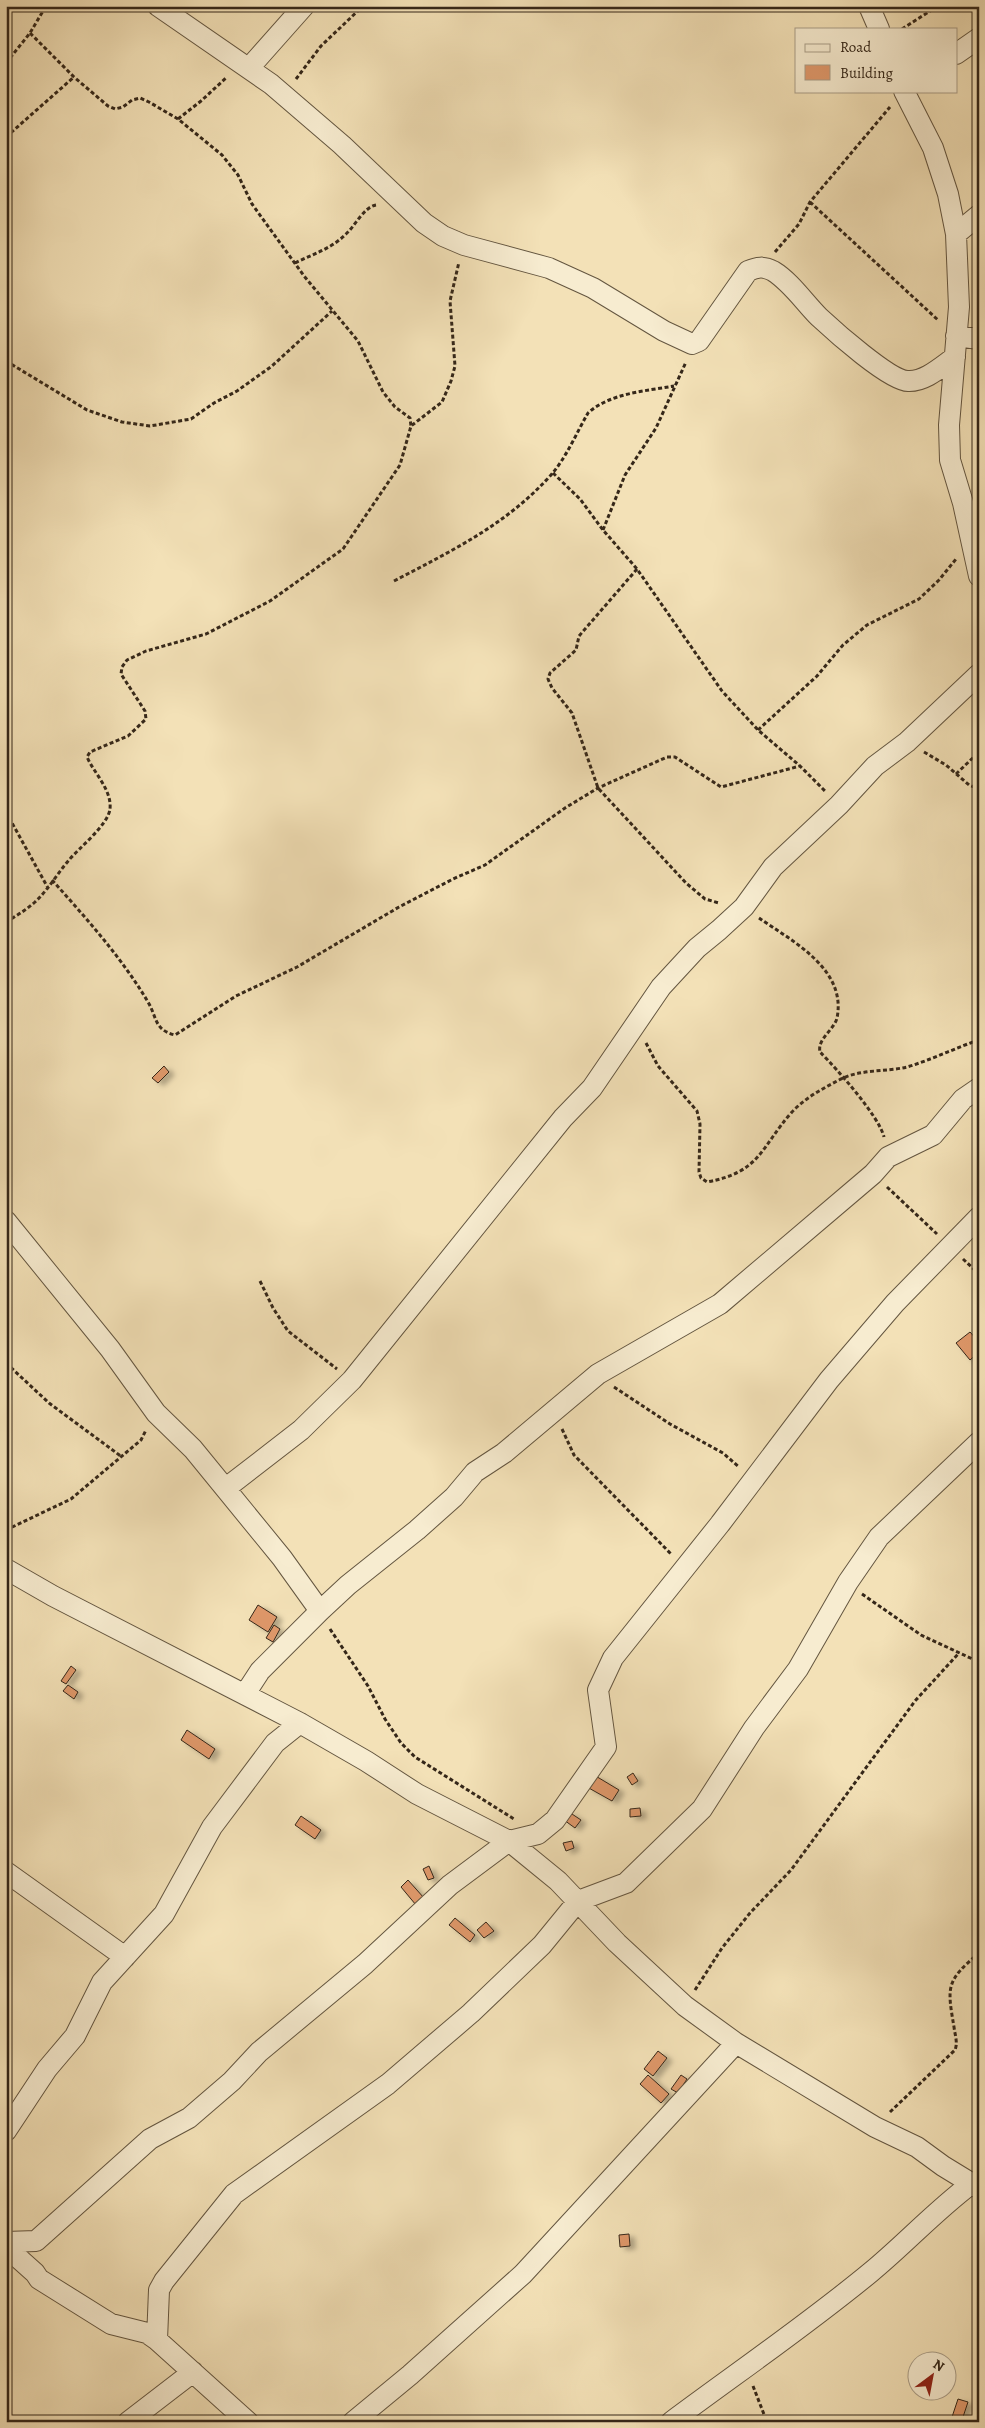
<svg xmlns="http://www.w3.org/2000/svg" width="985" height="2428" font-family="Alegreya,serif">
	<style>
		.building { fill: #df986b; stroke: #352719; filter: url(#shadow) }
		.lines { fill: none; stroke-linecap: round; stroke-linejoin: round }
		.minor-casing { stroke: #645640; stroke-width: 22 }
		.path { stroke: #352719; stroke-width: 3; stroke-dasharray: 4 2.5; stroke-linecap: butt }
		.minor { stroke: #f7ecd0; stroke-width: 20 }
	</style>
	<defs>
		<filter id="shadow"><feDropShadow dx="5.5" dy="3" stdDeviation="2.5" flood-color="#0004"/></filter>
	</defs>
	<rect width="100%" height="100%" fill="#f3e1b7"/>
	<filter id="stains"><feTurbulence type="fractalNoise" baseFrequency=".004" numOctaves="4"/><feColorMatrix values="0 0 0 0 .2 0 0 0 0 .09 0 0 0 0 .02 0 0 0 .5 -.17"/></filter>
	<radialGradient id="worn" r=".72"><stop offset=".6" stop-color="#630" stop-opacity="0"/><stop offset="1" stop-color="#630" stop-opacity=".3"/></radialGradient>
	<path class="building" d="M164,1066L169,1072L158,1083L152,1078Z
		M970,1332L979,1342V1352L970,1360L956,1343Z
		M258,1605L277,1617L268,1632L249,1620Z
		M274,1625L280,1629L273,1642L266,1638Z
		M71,1666L76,1670L66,1684L61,1681Z
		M68,1685L78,1692L74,1699L63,1691Z
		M187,1730L215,1749L209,1759L181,1740Z
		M633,1773L638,1781L632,1785L627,1777Z
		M594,1775L619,1790L612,1801L587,1787Z
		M640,1808L641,1816L630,1817V1809Z
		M569,1812L581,1820L575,1828L564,1820Z
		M301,1816L321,1830L315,1839L295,1825Z
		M572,1841L574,1848L566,1851L563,1843Z
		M429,1866L434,1878L428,1880L423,1869Z
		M408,1880L424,1898L416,1905L401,1887Z
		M455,1918L475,1935L470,1942L449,1925Z
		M486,1922L494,1931L484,1938L477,1930Z
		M658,2051L667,2058L653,2076L644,2069Z
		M648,2075L669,2094L661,2103L640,2084Z
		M681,2075L687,2079L678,2093L671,2089Z
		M629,2234L630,2246L620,2247L619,2235Z
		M958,2399L968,2402L962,2420L952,2417Z"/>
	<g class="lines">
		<defs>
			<path id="minor" d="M158,6L271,84L342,145L424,223L443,236L464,245L549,268L593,288L664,331L692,344L699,341L748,271C757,267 764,266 773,271C791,282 804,302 819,317C834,331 890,381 908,381C925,382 942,366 955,357
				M869,6L879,29
				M956,54L979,38
				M249,68L304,6
				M904,91L933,148L948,194L956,234L959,307L949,425L950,460L963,503L979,576
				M956,234L979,215
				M956,336L979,339
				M6,1221L110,1349L156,1413L193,1449L282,1558L320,1611
				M226,1488L301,1430L352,1380L563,1118L592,1088L661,987L697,948L719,930L744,907L773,867L839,805L875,766L907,742L979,674
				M6,1569L53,1596L300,1723L366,1761L417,1794L509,1841L558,1881L617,1943L685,2006L736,2043L875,2127L917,2147L943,2166L979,2188
				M245,1694L260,1671L320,1611L348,1585L417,1530L454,1497L475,1472L504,1453L598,1374L720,1304L873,1174L888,1157L933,1135L963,1099L979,1088
				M6,1872L125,1957
				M6,2131L47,2069L75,2036L102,1982L164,1914L212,1827L275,1743L300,1723
				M6,2242L36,2241L150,2139L189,2118L232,2081L259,2052L365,1964L450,1885L509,1841L538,1834L555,1820L606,1747L598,1690L613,1658L720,1524L829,1380L895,1303L979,1217
				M6,2247L35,2273L39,2279L111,2324L147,2333L157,2340L248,2422
				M157,2340L159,2290L164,2281L234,2194L388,2084L471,2013L542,1945L578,1901L626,1883L702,1809L754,1728L798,1669L848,1582L879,1537L979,1442
				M128,2422L193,2372
				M353,2422L410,2375L523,2274L736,2043
				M671,2422C738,2372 807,2325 871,2272C905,2244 935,2211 971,2184"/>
		</defs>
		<use href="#minor" class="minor-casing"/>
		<path class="path" d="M902,29L938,6
			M30,33L74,77L108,106L115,109L123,107L132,100L140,98L149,102L178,119L222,155L238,175L252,204L304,276L358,341L383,392L395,407L410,418L411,426
			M6,63L30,33L46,6
			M296,79L321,46L363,6
			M178,119L201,101L227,77
			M6,137L74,77
			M810,202L938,320
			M775,252L799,224L810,202L890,107
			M295,263C313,254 331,249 346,234C355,226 364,207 376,205
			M6,361L87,410L122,422L150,426L191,419L214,403L237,391L272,366L332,311
			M553,473L580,499L603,530L637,569L722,691L758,730L800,766L826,792
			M603,530L625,475L656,428L686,362
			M637,569L579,636L576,650L550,673L548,679L552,688L572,713L598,788L686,883L705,899L719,903
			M394,581C453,550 506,525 551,475C566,458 577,432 588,413C610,393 646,391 674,386
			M758,730L817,676L843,645L867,625L919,599L939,580L956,559
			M924,752L946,765L969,785L979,789
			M956,774L979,752
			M6,812L48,888
			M52,880C86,918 122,958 148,1002C157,1017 154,1030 175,1035L236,996L297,967L399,907L453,879L485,865L565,808L598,788L667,757H675L721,787L800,766
			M759,918C792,941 847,969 837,1018C834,1030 817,1039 820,1052C836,1068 879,1116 884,1137
			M6,922C16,916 26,910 35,902C48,890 57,874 69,860C79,848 108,825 110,809C112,790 94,773 87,757L90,752L128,736L146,719L145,711L121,674L122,667L127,660L146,651L206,634L270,601L343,549L400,465L411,426L442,402L451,381L455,366L450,301L459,262
			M646,1043L658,1066L697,1111L700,1124L699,1172L701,1178L707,1182C761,1172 760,1148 792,1112C805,1098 822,1089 839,1080C859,1069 886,1072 907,1067C931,1060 955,1048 979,1040
			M887,1187L937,1234
			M963,1259L979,1274
			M260,1281L273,1308L288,1331L337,1369
			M6,1363L49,1403L122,1457
			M614,1387L670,1424L723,1453L739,1467
			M562,1429L574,1455L672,1555
			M6,1530L71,1499L141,1440L146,1430
			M862,1594L921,1635L979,1662
			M330,1629L368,1686L385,1719L401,1743L415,1757L514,1819
			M695,1990L722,1948L750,1913L791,1870L915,1701L959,1653
			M890,2112L955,2050C958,2043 955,2035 954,2027C947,1986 946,1981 979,1953
			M753,2386L767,2422"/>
		<use href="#minor" class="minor"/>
	</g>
	<rect width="985" height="2428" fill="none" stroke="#f3e1b7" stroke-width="25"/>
	<rect x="8" y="8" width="970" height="2413" fill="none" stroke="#352719" stroke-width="2.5"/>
	<rect x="12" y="12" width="960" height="2403" fill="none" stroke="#352719"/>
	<rect x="795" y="28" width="162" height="65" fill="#f7ecd0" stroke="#a99d87"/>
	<rect x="805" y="44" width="25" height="8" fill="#f7ecd0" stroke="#a99d87"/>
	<text x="840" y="52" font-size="15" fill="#352719">Road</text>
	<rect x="805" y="65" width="25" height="15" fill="#df986b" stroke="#a99d87"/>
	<text x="840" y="78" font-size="15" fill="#352719">Building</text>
	<g transform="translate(932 2376) rotate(32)"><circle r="24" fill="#f7ecd0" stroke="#a99d87"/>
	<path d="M0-4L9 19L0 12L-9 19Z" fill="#8f2418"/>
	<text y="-8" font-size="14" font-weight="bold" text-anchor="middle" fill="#352719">N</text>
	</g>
	<rect width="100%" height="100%" filter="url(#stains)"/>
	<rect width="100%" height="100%" fill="url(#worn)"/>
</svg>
